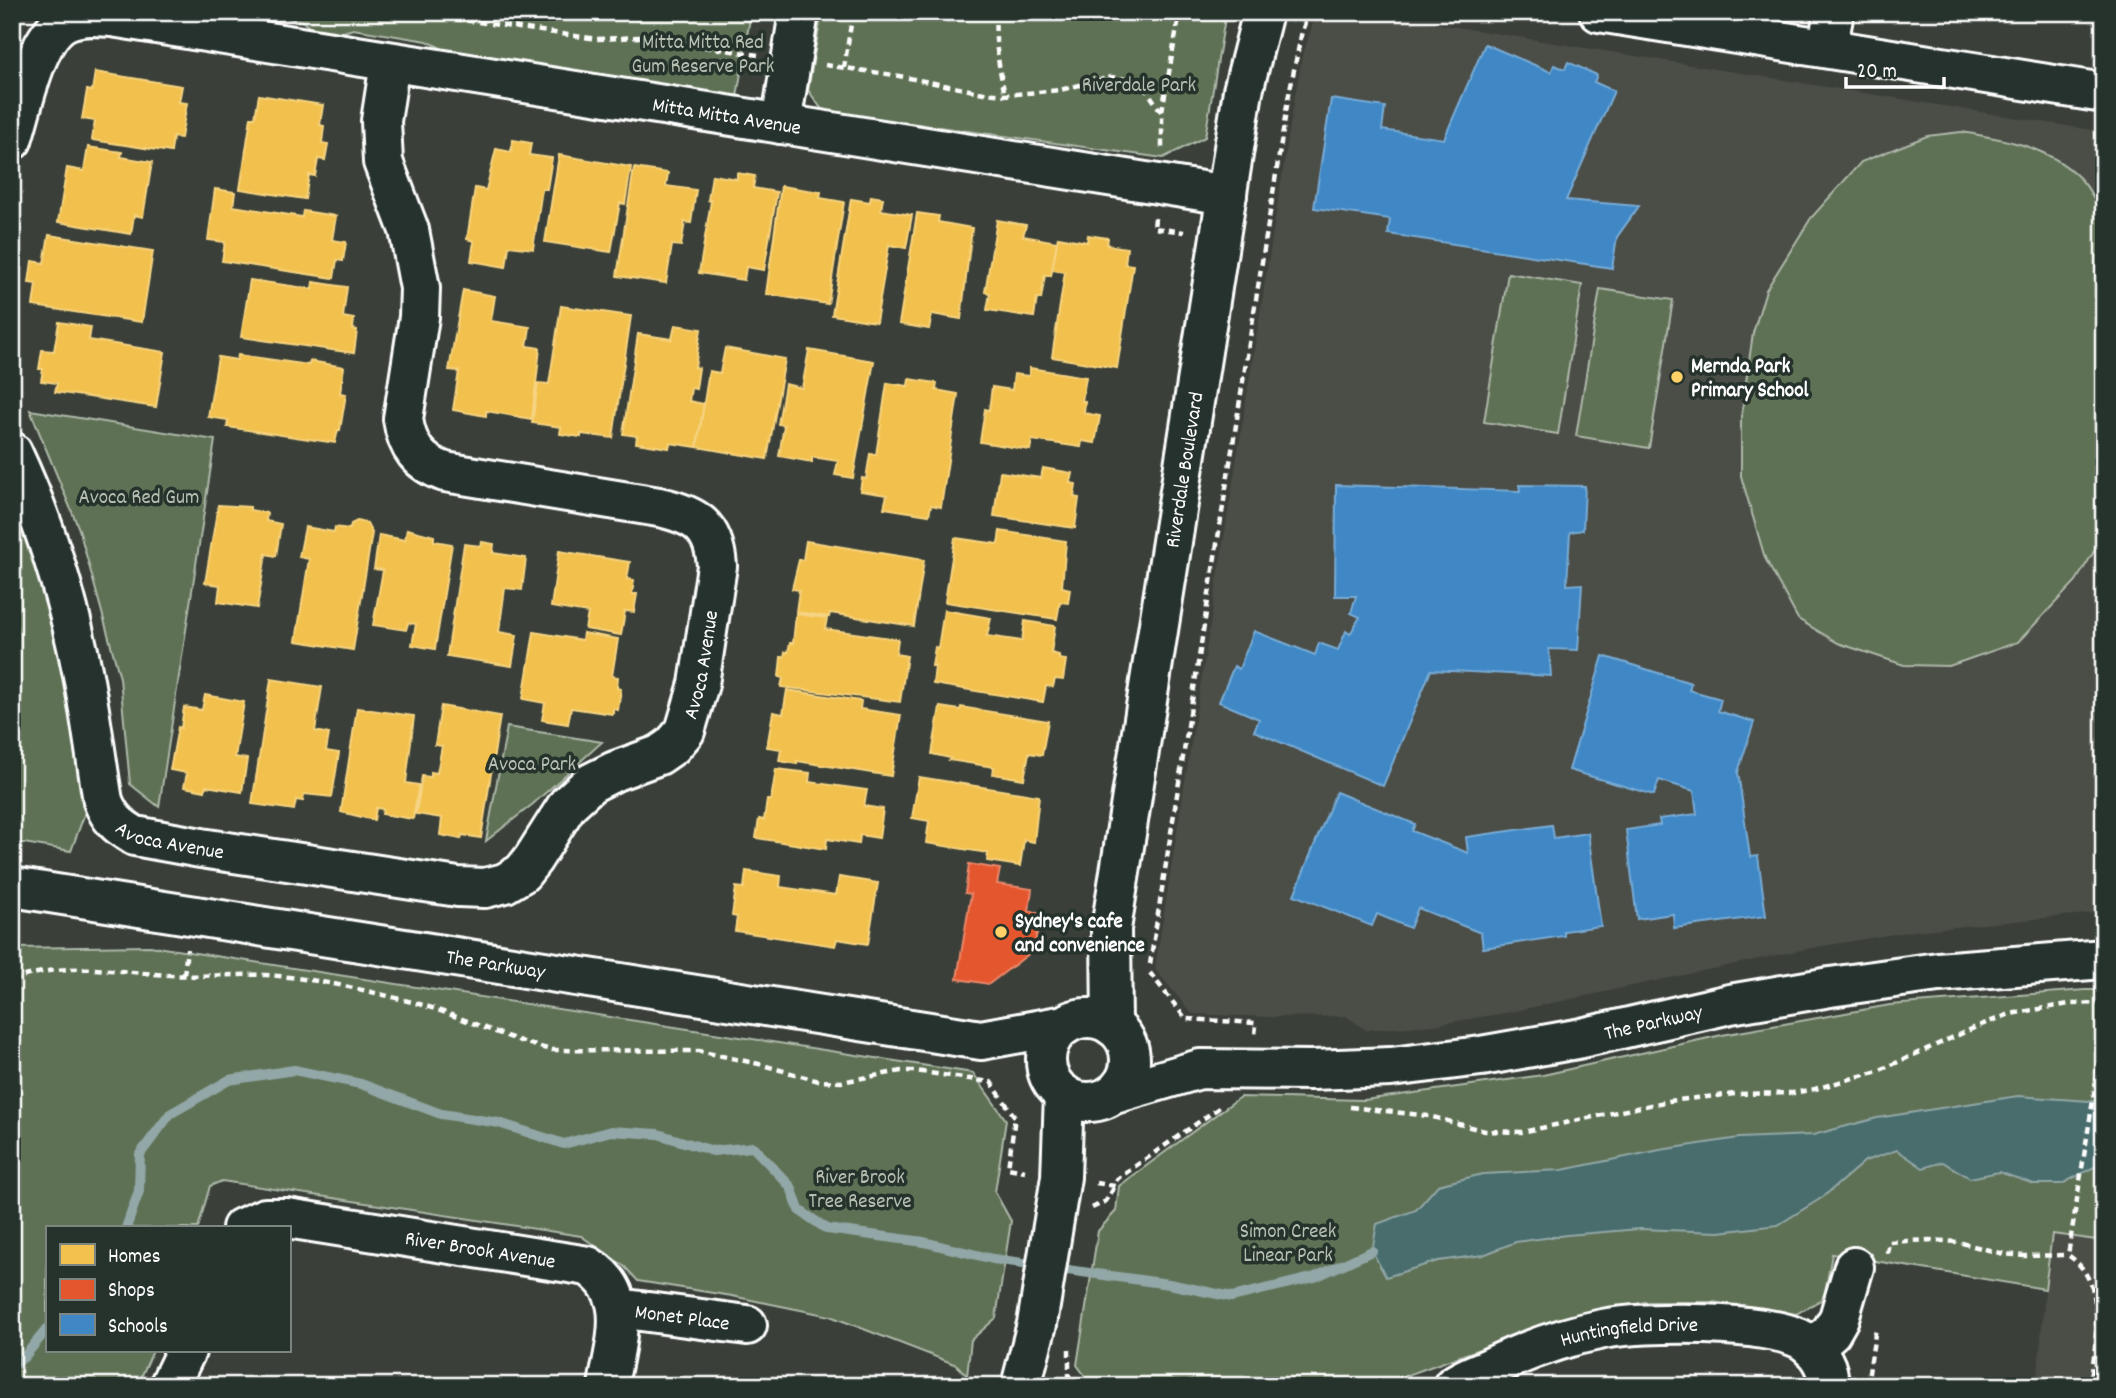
<svg xmlns="http://www.w3.org/2000/svg" width="2116" height="1398" font-family="Dekko,sans-serif">
	<style>
		.built { fill: #4c4d46 }
		.green { fill: #5e7154; stroke: #aeb8aa; stroke-width: 2 }
		.water { fill: #496d6d; stroke: #92a7a7; stroke-width: 2 }
		.homes { fill: #f2c14e; stroke: #f6d483; stroke-width: 2 }
		.shops { fill: #e4572e; stroke: #ec896d; stroke-width: 2 }
		.schools { fill: #3f88c5; stroke: #79acd6; stroke-width: 2 }
		.lines { fill: none; stroke-linecap: round; stroke-linejoin: round }
		.stream { stroke: #92a7a7; stroke-width: 10 }
		.minor-casing { stroke: #fff; stroke-width: 44 }
		.path { stroke: #fff; stroke-width: 4.5; stroke-dasharray: 7 5; stroke-linecap: butt }
		.minor { stroke: #26332d; stroke-width: 38 }
		.poi-dot { fill: #ffd166; stroke: #26332d; stroke-width: 2.5 }
		.labels { text-anchor: middle; stroke-width: 7; stroke-linejoin: round; paint-order: stroke }
		.park-label { font-size: 21px; fill: #b7bfb2; stroke: #26332d }
		.street-label { font-size: 21px; fill: #fff; stroke: #26332d }
		.poi-label { font-size: 21px; font-weight: bold; fill: #fff; stroke: #26332d; text-anchor: start }
	</style>
	<rect width="100%" height="100%" fill="#3a4039"/>
	<filter id="ink" filterUnits="userSpaceOnUse"><feTurbulence type="fractalNoise" baseFrequency=".0143" numOctaves="2"/><feDisplacementMap in="SourceGraphic" scale="14" xChannelSelector="R" yChannelSelector="G"/><feConvolveMatrix kernelMatrix="1 2 1 2 8 2 1 2 1" color-interpolation-filters="sRGB"/></filter>
	<g filter="url(#ink)">
		<path class="built" d="M1331,12H1364L2104,132V912L1905,932L1806,949L1510,1012L1434,1025L1366,1030L1346,1016L1271,1017L1192,1014L1155,969L1295,95L1303,54L1315,17Z
			M2052,1234L2104,1241V1386H2037L2045,1289Z"/>
		<path class="green" d="M258,12H751L737,97L721,96L451,53L427,41L353,29L336,34L315,32L302,21Z
			M822,12H1226L1205,137L1163,158L823,111L808,90Z
			M1961,132C2004,139 2054,147 2084,183C2092,193 2097,205 2104,216V535L2076,581L2018,642L1949,666L1904,665L1838,643L1798,619L1765,558L1741,476V417L1753,333L1766,290L1811,218L1861,162L1927,136Z
			M1508,273L1582,285L1558,434L1484,422Z
			M1600,289L1673,300L1649,448L1576,436Z
			M30,410L215,440L159,807L130,784L120,678L79,529Z
			M12,488L50,596L81,753L86,810L71,851L12,841Z
			M507,727L602,742L533,804L486,841Z
			M150,946L973,1073L1006,1120L995,1192L1011,1221L996,1318L971,1340L967,1376L957,1365L830,1316L732,1296L638,1281L624,1266L581,1236L222,1181L210,1186L198,1228H47V1351H153L137,1386H12V948Z
			M2085,990H2104V1241L2052,1234L2045,1289L1832,1254L1824,1298L1796,1314L1712,1302H1645L1557,1321L1391,1381L1390,1386H1121L1089,1381L1077,1365L1098,1231L1116,1211L1119,1186L1240,1097L1364,1100L1543,1075L1722,1035L1890,1005Z"/>
		<path class="water" d="M2018,1096L2104,1102V1170L2094,1167L2062,1184H2034L1999,1172L1970,1178L1943,1162L1923,1168L1897,1150L1865,1161L1823,1197L1778,1225L1719,1232L1640,1229L1567,1235L1516,1242L1483,1255L1438,1261L1386,1277L1372,1251L1377,1224L1416,1210L1438,1185L1483,1174L1562,1170L1660,1150L1739,1138L1813,1135L1877,1118Z"/>
		<path class="homes" d="M95,72L182,86L179,102L187,103L181,138L173,137L171,152L92,140L95,121L82,119L87,90L92,91Z
			M259,95L323,105L320,125L324,126L322,143L328,144L325,160L318,159L315,176L309,175L305,199L240,189L251,117H255Z
			M513,140L531,143L529,155L552,158L547,189H542L533,249L509,246L506,267L471,261L474,241L467,239L475,188L486,190L496,149L511,152Z
			M88,147L122,152L121,157L152,162L143,217L134,215L131,234L58,222L67,168L84,171Z
			M559,155L631,167L625,204L620,203L611,252L545,242Z
			M634,168L668,173L666,186L696,190L691,223L685,222L681,246L672,245L666,283L617,276Z
			M737,173L755,176L753,188L777,192L764,270L746,267L744,280L699,273L711,201L708,200L712,175L737,179Z
			M781,186L821,192L820,198L844,202L828,304L766,294Z
			M215,189L235,192L233,206L302,217L303,211L336,216L332,240L346,242L343,261L337,260L334,278L222,261L225,242L208,240Z
			M871,196L883,198L881,210L912,215L906,248L889,245L876,322L832,315L851,199L870,202Z
			M917,213L939,216L938,222L972,228L961,319L932,314L929,329L899,324Z
			M997,220L1026,225L1023,236L1057,242L1051,276L1045,275L1041,299L1037,298L1034,317L987,310L990,293L985,292Z
			M49,235L153,251L142,322L33,306L36,284L29,283L32,261L44,263Z
			M1088,235L1108,238L1107,245L1127,248L1125,264L1133,265L1117,368L1052,357L1065,272L1052,270L1058,237L1087,242Z
			M250,280L312,289L313,282L347,287L343,317L354,319L353,329L357,330L354,353L241,337Z
			M463,290L495,296L491,321L530,327L527,346L540,348L532,419L486,411V416L453,410L459,371L449,370Z
			M561,306L631,316L613,438L581,434V437L560,434L561,427L532,423L538,383L549,384Z
			M59,322L91,327L89,340L165,352L156,407L55,392L57,383L41,381L43,369H39L42,350L54,351Z
			M675,325L701,329L695,367L699,368L696,389L691,388L689,401L704,404L697,447L670,443L669,448L636,443L637,436L623,434L638,334L672,339Z
			M725,348L785,359L767,459L697,447L709,371L720,373Z
			M809,350L874,361L853,478L835,475L838,461L812,457V462L779,456L784,425L778,424L785,384L802,388Z
			M238,355L309,365L310,361L344,367L340,393L346,394L340,430H338L335,443L227,427L228,420L208,417L218,357L237,360Z
			M1030,368L1086,377L1082,401H1085L1084,413L1100,416L1095,443L1082,441L1081,447L1032,440L1030,450L980,442L985,409L989,410L992,387L1012,390L1014,374L1029,376Z
			M909,379L937,383L936,390L958,394L941,507L931,505L929,515L884,508L887,495L860,491L862,478L866,479L870,454L876,455L887,383L908,386Z
			M1043,468L1072,473L1070,483L1076,484L1074,497L1079,498L1075,528L994,516L1000,472L1041,478Z
			M218,505L250,507V510L267,513L266,521L281,524L276,556L266,554L257,608L218,602L220,585L205,583Z
			M357,521L367,523L372,533L353,650L296,641L309,559L299,557L305,527L334,532L335,527L350,529L351,524Z
			M407,529L434,536V541L452,544L435,649L412,645L416,624L408,623L406,630L373,625L383,570L374,569L379,535L405,540Z
			M1000,531L1066,541L1062,587L1070,589L1068,603L1060,602L1057,619L945,602L955,538L998,544Z
			M806,541L924,560L914,626L830,613L829,617L796,612L799,590L792,589L799,560H803Z
			M482,542L494,544L493,553L526,558L522,590L505,588L499,632L517,635L512,666L447,656L464,544L481,546Z
			M559,551L630,562L627,579L634,580L632,594H637L634,612L625,611L621,635L585,629L588,613L551,607Z
			M944,610L991,618L987,636L1022,641L1025,621L1055,626L1051,653L1059,655V659L1066,660L1063,680L1055,679L1053,687L1046,686L1043,702L933,684L935,666H932L935,647L938,648Z
			M796,614L827,618L825,629L898,639L896,654L907,656L900,702L781,687L783,678L779,677L781,657H784L785,652H788L790,643H793Z
			M534,632L582,640L583,633L618,639L612,676L618,677L617,688L621,689L618,710L613,709V714L571,708L568,724L542,720L545,703L523,699Z
			M271,679L322,687L315,731L329,734L326,751L339,753L332,797L304,794L303,801L296,800L294,810L252,804Z
			M787,690L861,701L860,709L901,715L891,776L797,761V764L779,761L781,749L767,747L773,712L783,714Z
			M205,695L244,702L235,757L247,759L242,792L206,786L205,791L184,787L187,773L170,770L178,727L181,728L184,707L202,710Z
			M441,706L500,716L481,838L462,835L461,839L440,835L442,818L416,814L422,776L431,777V772L437,773L442,746L435,745Z
			M940,707L960,710L961,707L1048,721L1042,755L1029,753L1024,779L993,774L994,767L949,760L950,758L932,754Z
			M357,708L414,716L406,783L419,785L413,819L382,814L383,809L376,808L374,820L341,812Z
			M776,769L810,773L809,782L867,790L864,806L883,809L879,838L860,835L859,844L827,839L826,849L756,838L759,819L764,820L767,800H771Z
			M919,777L1039,796L1034,842L1024,840L1020,866L987,861L988,853L926,843L929,821L912,818Z
			M746,871L781,876L780,887L836,895L839,877L878,883L868,944L837,939L835,946L735,931L737,917L732,916L736,887L744,888Z"/>
		<path class="shops" d="M969,864L1000,869L997,884L1032,889L1029,911L1040,913L1034,950L989,984L957,979L971,894L965,893Z"/>
		<path class="schools" d="M1485,44L1551,72L1554,65L1565,69L1568,62L1597,75L1594,82L1614,91L1566,200L1639,206L1617,237L1612,268L1388,234L1390,219L1314,208L1331,99L1385,107L1382,130L1444,139Z
			M1336,485L1520,491L1519,485L1585,486L1583,530L1570,532L1567,585L1582,584L1578,650L1549,649L1551,676L1431,670L1383,786L1254,731L1259,719L1219,702L1234,666L1239,669L1254,631L1315,655L1319,643L1338,650L1346,631L1350,634L1360,617L1351,613L1356,596H1335Z
			M1603,656L1691,683L1689,690L1721,699L1718,711L1754,722L1738,772L1750,857L1758,856L1766,916L1674,928L1673,914L1637,919L1626,830L1660,825L1659,819L1697,814L1694,791L1659,780L1654,795L1569,770Z
			M1336,792L1415,824L1412,831L1468,853L1466,837L1552,825L1554,838L1588,833L1601,926L1564,931V936L1483,948L1481,933L1418,908L1410,928L1377,914L1372,926L1294,895Z"/>
		<g class="lines">
			<path class="stream" d="M126,1228L139,1191L140,1154L170,1114L229,1080L294,1070L361,1084L441,1114L499,1123L564,1144L611,1131L658,1134L713,1151L753,1147L791,1187L799,1210L827,1229L924,1242L993,1259L1038,1265
				M1053,1268L1169,1284L1232,1297L1315,1277L1372,1251
				M12,1366L24,1357L47,1329"/>
			<defs>
				<g id="minor">
					<path d="M1599,12L2104,93"/>
					<path d="M1831,28L1834,12"/>
					<path d="M781,124L799,12"/>
					<path id="s1" d="M12,140C22,110 35,38 64,22C78,14 97,16 112,17L1227,195"/>
					<path id="s2" d="M12,452C45,522 68,599 83,675C91,717 96,759 103,801C110,819 118,826 135,836L201,848L458,887L485,888L505,883L522,873L533,859L568,804L591,783L615,771L659,755L672,746L685,731L699,684L717,566C714,526 696,515 659,507L445,472C419,463 407,447 403,419L419,317L420,288L409,230L383,162L381,121L390,63"/>
					<path id="s3" d="M12,887L981,1040L1065,1025"/>
					<circle cx="1088" cy="1060" r="42"/>
					<path id="s4" d="M1112,1026L1111,929L1243,91L1263,12"/>
					<path id="s5" d="M1111,1095L1200,1069L1312,1070L1391,1067L1481,1056L1577,1039L1730,1004L1830,987L1938,972L2104,959"/>
					<path id="s6" d="M242,1228L265,1218H287L588,1266C634,1294 615,1342 608,1386"/>
					<path id="s7" d="M618,1308L747,1325"/>
					<path d="M1812,1348L1831,1332L1839,1318L1854,1267"/>
					<path d="M169,1386L186,1351"/>
					<path d="M1021,1386L1037,1324L1061,1177L1064,1094"/>
					<path id="s8" d="M1453,1386C1463,1378 1476,1374 1487,1369C1524,1351 1562,1337 1603,1329C1642,1321 1771,1320 1804,1341C1820,1352 1829,1367 1829,1386"/>
				</g>
			</defs>
			<use href="#minor" class="minor-casing"/>
			<path class="path" d="M407,12L597,39L641,37L758,55
				M996,12C994,41 999,68 1005,95
				M825,65L894,75L984,93L1005,95L1060,90L1111,77L1125,79L1137,84L1148,92L1162,113V151
				M844,68L853,12
				M1162,111L1180,12
				M1155,218L1154,228L1184,232
				M1150,964L1288,99L1302,31L1309,12
				M1150,973L1186,1019L1256,1023L1255,1036
				M184,975L187,949
				M12,980C71,960 111,972 170,975C202,977 234,974 266,975C314,978 365,990 412,1002C460,1015 504,1039 552,1050L699,1051L759,1064L819,1081L841,1082L901,1071H915L991,1082L1015,1117L1008,1168L1025,1171
				M1350,1107L1429,1116L1485,1131L1522,1132L1669,1101L1735,1094L1793,1093L1815,1089L1878,1071L1976,1027L2010,1014L2069,1004L2104,1003
				M1096,1183L1115,1186L1117,1179L1223,1105
				M1092,1208L1106,1201L1115,1186
				M1887,1253L1889,1242L1929,1240L1958,1242L2004,1254L2024,1256L2068,1255
				M2095,1299L2104,1300
				M1069,1349V1386
				M1867,1386L1876,1327
				M2090,1386C2095,1345 2109,1282 2068,1255L2104,1032"/>
			<use href="#minor" class="minor"/>
		</g>
	</g>
	<g class="poi-dot">
		<circle cx="1677" cy="377" r="7"/>
		<circle cx="1001" cy="932" r="7"/>
	</g>
	<g class="labels">
		<g class="park-label">
			<text x="703" y="48">Mitta Mitta Red<tspan x="703" dy="24">Gum Reserve Park</tspan></text>
			<text x="1139" y="91">Riverdale Park</text>
			<text x="139" y="503">Avoca Red Gum</text>
			<text x="532" y="770">Avoca Park</text>
			<text x="860" y="1183">River Brook<tspan x="860" dy="24">Tree Reserve</tspan></text>
			<text x="1288" y="1237">Simon Creek<tspan x="1288" dy="24">Linear Park</tspan></text>
		</g>
		<g class="street-label">
			<text dy="7" stroke="none"><textPath href="#s1" startOffset="803">Mitta Mitta Avenue</textPath></text>
			<text dy="7" stroke="none"><textPath href="#s4" startOffset="562">Riverdale Boulevard</textPath></text>
			<text dy="7" stroke="none"><textPath href="#s2" startOffset="1097">Avoca Avenue</textPath></text>
			<text dy="7" stroke="none"><textPath href="#s2" startOffset="446">Avoca Avenue</textPath></text>
			<text dy="7" stroke="none"><textPath href="#s3" startOffset="490">The Parkway</textPath></text>
			<text dy="7" stroke="none"><textPath href="#s5" startOffset="550">The Parkway</textPath></text>
			<text dy="7" stroke="none"><textPath href="#s6" startOffset="243">River Brook Avenue</textPath></text>
			<text dy="7" stroke="none"><textPath href="#s7" startOffset="65">Monet Place</textPath></text>
			<text dy="7" stroke="none"><textPath href="#s8" startOffset="187">Huntingfield Drive</textPath></text>
		</g>
		<g class="poi-label">
			<text x="1691" y="372">Mernda Park<tspan x="1691" dy="24">Primary School</tspan></text>
			<text x="1015" y="927">Sydney's cafe<tspan x="1015" dy="24">and convenience</tspan></text>
		</g>
	</g>
	<rect width="2116" height="1398" fill="none" stroke="#26332d" stroke-width="42"/>
	<rect x="21" y="21" width="2074" height="1356" fill="none" stroke="#fff" stroke-width="2.5" filter="url(#ink)"/>
	<rect x="46" y="1226" width="245" height="126" fill="#26332d" stroke="#7d8581" stroke-width="2"/>
	<rect x="60" y="1244" width="35" height="21" fill="#f2c14e" stroke="#7d8581" stroke-width="2"/>
	<text x="108" y="1262" font-size="21" fill="#ffffff">Homes</text>
	<rect x="60" y="1279" width="35" height="21" fill="#e4572e" stroke="#7d8581" stroke-width="2"/>
	<text x="108" y="1296" font-size="21" fill="#ffffff">Shops</text>
	<rect x="60" y="1314" width="35" height="21" fill="#3f88c5" stroke="#7d8581" stroke-width="2"/>
	<text x="108" y="1332" font-size="21" fill="#ffffff">Schools</text>
	<path d="M1846 77v10h98v-10" fill="none" stroke="#ffffff" stroke-width="3.5"/>
	<text x="1857" y="77" font-size="21" fill="#ffffff" stroke="#26332d" stroke-width="5" paint-order="stroke">20 m</text>
</svg>
